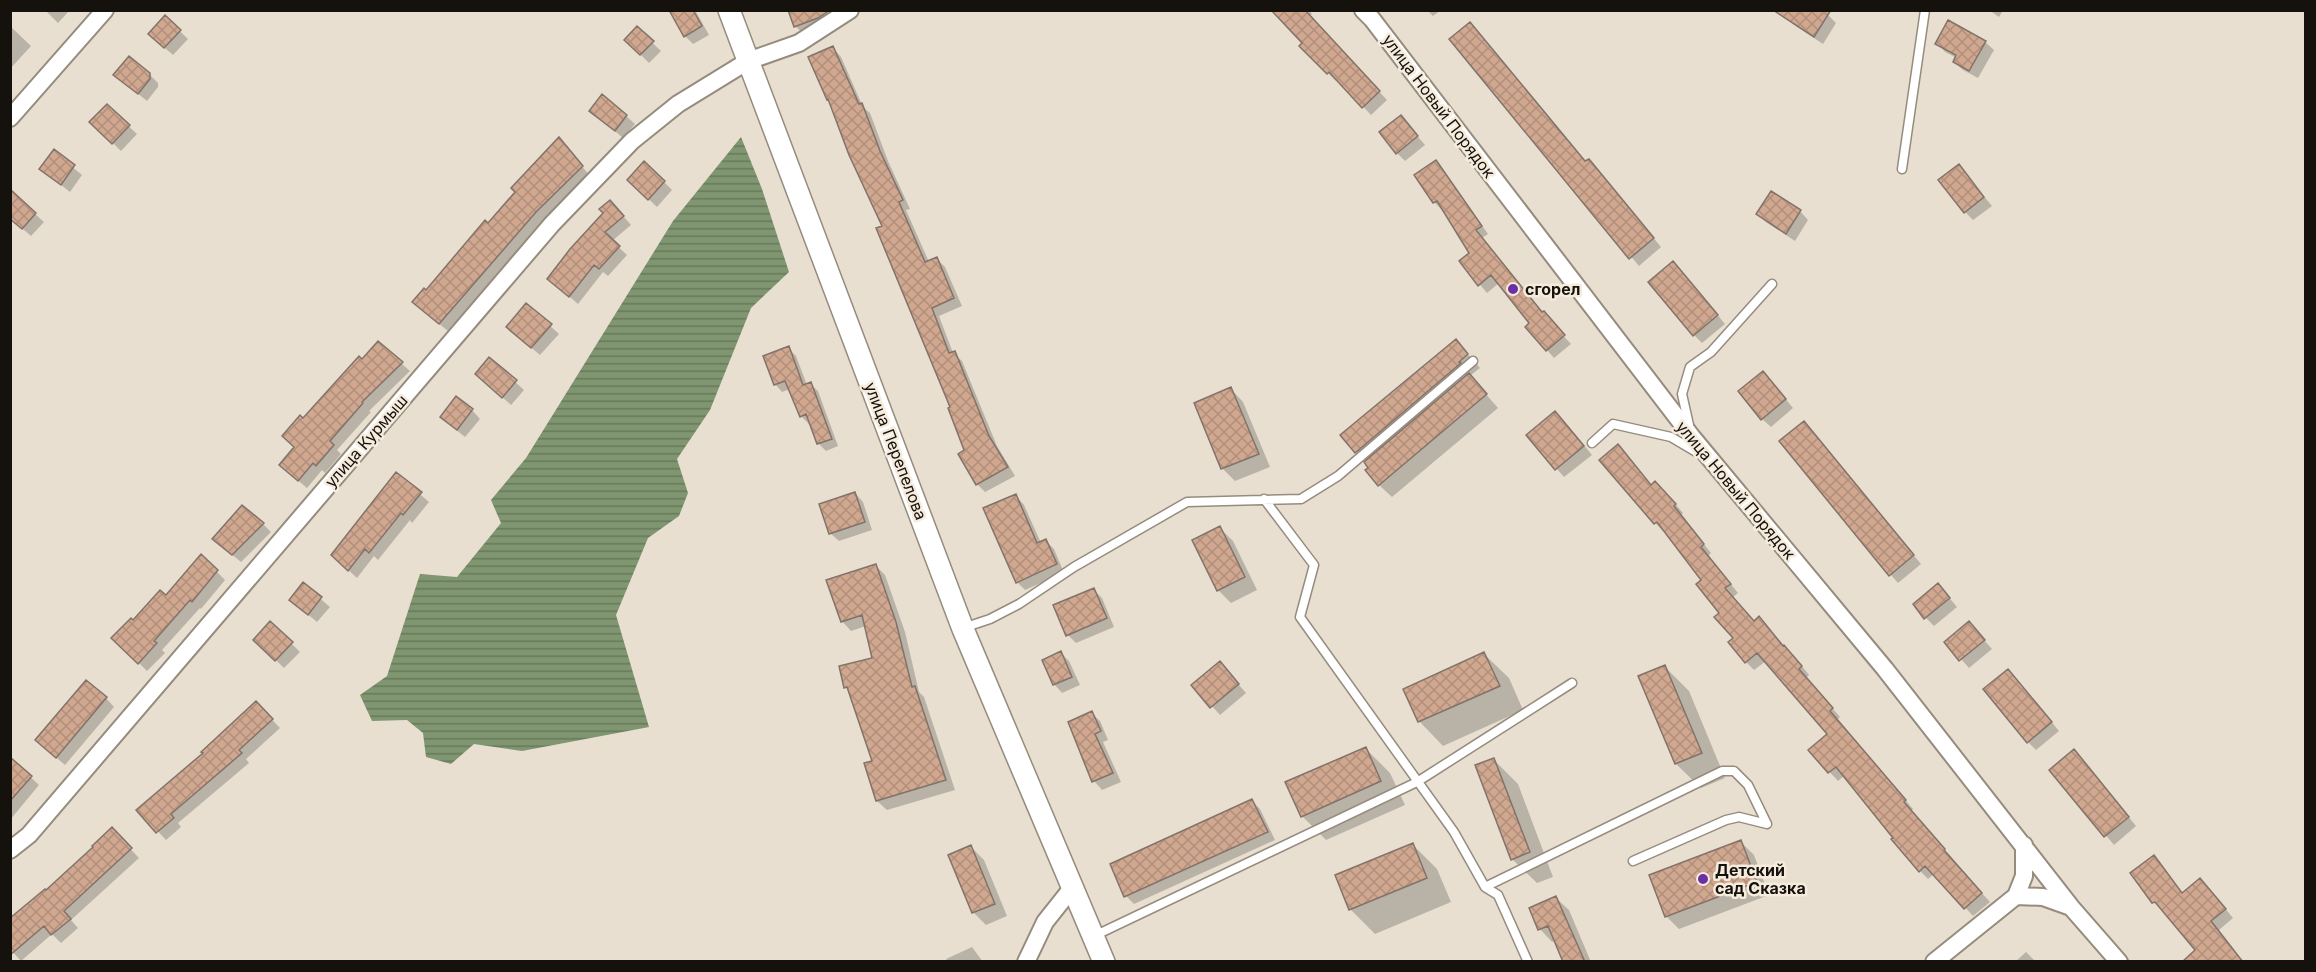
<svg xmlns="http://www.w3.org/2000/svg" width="2316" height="972" font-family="Inter,sans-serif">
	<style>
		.water { fill: url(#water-rules) }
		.shadow { fill: #0003 }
		.building { fill: url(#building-cross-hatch); stroke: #82736a; stroke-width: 1.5 }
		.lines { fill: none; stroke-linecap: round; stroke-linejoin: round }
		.service-casing { stroke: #958c7e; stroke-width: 11 }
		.minor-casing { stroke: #958c7e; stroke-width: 20 }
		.tertiary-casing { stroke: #958c7e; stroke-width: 24 }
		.service { stroke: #fff; stroke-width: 8 }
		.minor { stroke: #fff; stroke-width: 16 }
		.tertiary { stroke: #fff; stroke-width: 21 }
		.poi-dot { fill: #6c2fa5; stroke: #f6ecdd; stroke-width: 2 }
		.labels { text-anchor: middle; stroke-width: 5; stroke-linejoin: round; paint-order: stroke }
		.street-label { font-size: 16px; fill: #15120d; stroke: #f6ecdd }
		.poi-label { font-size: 16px; font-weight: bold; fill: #15120d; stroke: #f6ecdd; text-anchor: start }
	</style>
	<defs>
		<pattern id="water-rules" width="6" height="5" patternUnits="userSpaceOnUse" patternTransform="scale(1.5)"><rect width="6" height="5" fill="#7f9671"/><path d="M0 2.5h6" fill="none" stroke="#67795b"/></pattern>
		<pattern id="building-cross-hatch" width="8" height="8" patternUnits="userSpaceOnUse" patternTransform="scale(1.5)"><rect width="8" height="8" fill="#d0a78f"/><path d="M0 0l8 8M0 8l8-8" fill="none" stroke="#b28f7a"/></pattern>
	</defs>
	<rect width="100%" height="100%" fill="#e8dfd0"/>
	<path class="water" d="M741,137L762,189L789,272L751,308L710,410L677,459L688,493L679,516L648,538L616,615L649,727L522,751L474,744L451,764L426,757L423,733L407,720L372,721L360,695L387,676L420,574L457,577L501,523L491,500L526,458L673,221Z"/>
	<path class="shadow" d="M45,10H69V11L58,23Z
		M670,10H695L709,35L693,44L685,36Z
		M819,10L825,27L804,34L795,26Z
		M1273,10H1308L1312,14L1309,17L1387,100L1371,115L1338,80L1336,81L1301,46L1304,43Z
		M1427,10H1441L1433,16Z
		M1989,10H2003L1999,17Z
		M1828,15L1836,23L1823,44L1794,25L1786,17Z
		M165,17L188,39L173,55L158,42Z
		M1470,24L1586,163L1597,169L1661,247L1639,266L1451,40Z
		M10,26L31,46L10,69Z
		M637,28L661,51L649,63L626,40Z
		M1985,42L1994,50L1978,78L1963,70L1954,62L1957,58L1945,52L1937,43Z
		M833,48L841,57L863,107L870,113L888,161L910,209L906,210L929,262L937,259L945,267L962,306L939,316L953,353L962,361L997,446L1015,476L985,492L977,484L884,226Z
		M149,74L158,83V87L147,101L115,75Z
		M107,106L137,134L121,151L91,122Z
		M591,111L626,116L635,124L623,138Z
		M1401,117L1425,145L1405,161L1397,153Z
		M567,148L590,176L527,240L448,331L422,310L427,292L488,225Z
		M54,152L82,175L70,192L41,169Z
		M1435,162L1443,170L1488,234L1482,238L1543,314L1571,344L1554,358L1547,350L1531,323L1499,283L1487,293L1461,262L1471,253L1444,209L1442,210L1434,202L1416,176Z
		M1959,166L1992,206L1973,220L1965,212Z
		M664,182L672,190L657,207L637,188Z
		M1771,193L1800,211L1808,220L1795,241L1766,222L1758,214Z
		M618,210L631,225L612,241L627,255L608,276L603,272L578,304L549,279L605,213Z
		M35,214L44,222L31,236L10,218Z
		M1681,271L1725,324L1702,343L1694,335Z
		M527,305L559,334L540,355L516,335Z
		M1456,341L1480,368L1471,375V377L1498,408L1392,497L1379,485L1367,462L1342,435Z
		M378,343L410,371L369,411L371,412L337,450L341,454L325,473L322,470L307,488L289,473L303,420Z
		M788,348L796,356L807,385L810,384L818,391L838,446L826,451L818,443L811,423L809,424L801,416L790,389L782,392L775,384Z
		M490,359L524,390L511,405L485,382Z
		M1771,381L1793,408L1771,427L1762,419Z
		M1231,389L1243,402L1270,467L1235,481L1223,469L1196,404Z
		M472,410L480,419L465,437L450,425Z
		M1564,421L1592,455L1564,477L1528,436Z
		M1804,423L1921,564L1898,583L1890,574Z
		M396,474L429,502L412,523L410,520L378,560L374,556L357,578L341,563Z
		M1652,486L1664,491L1683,513L1681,515L1711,553L1708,556L1738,593L1733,597L1754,622L1759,618L1793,655L1809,675L1806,678L1840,717L1837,720L1913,809L1911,811L1952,858L1951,859L1990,902L1973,916L1934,874L1928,879L1920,871L1893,839L1895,838L1845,775L1838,781L1810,751L1829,734L1766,661L1754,670L1746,662L1704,580L1665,530L1663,531L1655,523Z
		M855,493L863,502L872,530L839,541L830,533Z
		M1016,496L1024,505L1041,543L1046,541L1054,549L1064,573L1025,590L1017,582Z
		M263,524L271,532L241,562L223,547Z
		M1220,528L1233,541L1257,590L1231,603L1218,590Z
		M201,556L225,580L201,609L200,608L162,650L165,653L147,671L113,638L166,597Z
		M876,566L885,575L905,632L919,692L924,697L955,790L887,810L877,801L866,764L874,762L850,691L846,687L874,659L866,626L851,631L842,621Z
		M303,584L330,607L317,622L291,600Z
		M1094,590L1102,598L1114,627L1076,643L1068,635Z
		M1946,594L1957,607L1934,626L1926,618Z
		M271,623L300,652L284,668L255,640Z
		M1977,632L1992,649L1969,668L1946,642Z
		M1061,653L1069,661L1080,685L1062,693L1054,684Z
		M1484,654L1509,678L1523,710L1443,746L1419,721Z
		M1220,663L1246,693L1220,715L1193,685Z
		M1665,667L1689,691L1725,778L1701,788L1676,764Z
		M2016,679L2059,731L2036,750L2028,742Z
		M106,698L114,707L65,765L45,748Z
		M264,711L280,728L246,759L249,763L178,823L181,827L166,840L138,810Z
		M1091,713L1100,721L1108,740L1103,742L1121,782L1102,790L1094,781L1070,722Z
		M1365,748L1390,773L1405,805L1326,840L1302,816Z
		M11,759L39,785L10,820Z
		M2082,759L2136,826L2114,845L2051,770Z
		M1494,760L1518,784L1553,877L1537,883L1512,859Z
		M1252,801L1260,809L1275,840L1134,904L1126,896Z
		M112,829L139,858L71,920L78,928L61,943L52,934L21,961L10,949L46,892Z
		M1741,842L1754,855L1769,895L1679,929L1666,916Z
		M1413,845L1437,869L1451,902L1375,934L1350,909Z
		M971,847L984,860L1007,916L986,925L973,912Z
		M2132,873L2183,894L2208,888L2233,918L2219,930L2243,962H2205L2163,910L2154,902Z
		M1556,898L1569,910L1591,962H1565L1556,940L1552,942L1540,929Z
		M972,947L983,962H948L946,959Z
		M2026,952L2036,962H2015Z"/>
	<path class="building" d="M669,10H693L702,26L684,37Z
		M788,10H830L818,18L794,27Z
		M1271,10H1305L1380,91L1362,108L1329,72L1327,74L1299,46L1302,43Z
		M1773,10H1831L1814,37Z
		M165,15L181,30L164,48L148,34Z
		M1948,20L1986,41L1969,71L1953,62L1956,55L1935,44Z
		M1470,22L1585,161L1589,159L1654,238L1629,259L1449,39Z
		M637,26L654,41L640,55L624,40Z
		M833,46L859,104L862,103L880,151L903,200L899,202L925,262L937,257L954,298L932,308L949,353L955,351L989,436L1008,467L976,485L958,454L964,450L948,408L950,407L876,228L882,226L849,155L828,99L827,100L808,57Z
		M129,56L150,73V79L138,94L113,75Z
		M602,94L627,115L615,131L589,111Z
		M107,104L130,125L112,144L89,122Z
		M1401,115L1418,136L1396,154L1379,132Z
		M559,137L583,166L536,212L439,324L412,302L424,288L426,290L485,220L488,223L515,192L511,188Z
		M54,149L75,165L61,185L39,169Z
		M1436,160L1482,226L1476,230L1542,312L1544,311L1565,335L1546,351L1525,327L1529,323L1491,275L1478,286L1459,261L1469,253L1437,201L1433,203L1414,175Z
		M644,161L665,181L648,200L627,180Z
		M1959,164L1984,197L1964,213L1938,180Z
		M10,189L36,213L22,229L10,219Z
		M1771,191L1801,210L1786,234L1756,214Z
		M610,200L624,216L605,232L620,246L599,269L594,265L569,297L547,279L570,249L603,213L599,209Z
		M1673,261L1718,315L1693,336L1648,282Z
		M526,303L552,324L531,348L506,327Z
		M1456,339L1468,354L1459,362L1461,363L1355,453L1340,435Z
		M378,341L403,362L362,402L363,403L330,441L334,445L316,466L313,463L298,481L279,465L294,447L282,436L300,415L303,418L359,356L362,359Z
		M789,346L803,385L811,382L832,439L817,444L806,414L800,417L785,381L774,385L763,356Z
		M489,357L517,380L502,398L475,374Z
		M1763,371L1786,399L1761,420L1738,391Z
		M1469,373L1487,394L1378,486L1365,470L1368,468L1364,462Z
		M1231,387L1259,454L1221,469L1194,403Z
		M456,396L473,409L457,430L440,417Z
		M1555,411L1584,446L1555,470L1526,435Z
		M1804,421L1914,555L1889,576L1779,441Z
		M1618,444L1651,485L1655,481L1676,504L1674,506L1704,544L1701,547L1731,584L1725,588L1754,621L1759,616L1783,646L1784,645L1802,666L1799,669L1833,708L1830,711L1906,800L1904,802L1945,849L1944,850L1982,893L1964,909L1925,866L1919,872L1891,839L1893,838L1836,767L1828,773L1808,750L1827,734L1757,653L1745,663L1728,642L1733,638L1714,617L1719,613L1696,584L1701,580L1657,522L1654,524L1599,460Z
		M396,472L422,492L403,515L401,513L369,553L365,549L348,571L331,555Z
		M855,492L865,522L829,534L819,504Z
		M1016,494L1037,543L1046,539L1057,564L1016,583L983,508Z
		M242,505L264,523L232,555L212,539Z
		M1220,526L1245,577L1217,591L1192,540Z
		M201,554L218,570L192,602L190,600L154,641L157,643L138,664L111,638L131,618L133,620L160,590L166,595Z
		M876,564L896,622L912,687L915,686L946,780L876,801L864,763L872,761L847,687L844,688L839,666L872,658L862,615L841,622L826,580Z
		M303,582L322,597L308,615L289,600Z
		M1938,583L1950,598L1924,619L1913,604Z
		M1094,588L1107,618L1066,636L1053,605Z
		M270,621L293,642L275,661L253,640Z
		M1969,621L1985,640L1959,661L1944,642Z
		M1061,651L1072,677L1053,685L1042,660Z
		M1484,652L1500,686L1418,722L1403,689Z
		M1220,661L1239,684L1210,708L1191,685Z
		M1665,665L1702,753L1675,764L1638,676Z
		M2008,669L2052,722L2027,743L1983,689Z
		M86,680L107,697L56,758L35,740Z
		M256,701L273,719L239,750L242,753L171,814L174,818L156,833L136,810L203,753L201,752Z
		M1092,711L1101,731L1095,734L1113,773L1092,782L1068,722Z
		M1366,747L1381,781L1301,817L1285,782Z
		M2074,749L2129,817L2104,837L2049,770Z
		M10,757L32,776L10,801Z
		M1494,758L1530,852L1511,860L1475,765Z
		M1252,799L1268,832L1124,897L1110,864Z
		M112,827L132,848L64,911L71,919L51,935L44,926L10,955V918L45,889L46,890L93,847L92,846Z
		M1741,840L1757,882L1665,917L1649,875Z
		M1413,843L1427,878L1349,910L1335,875Z
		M971,845L995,904L972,913L948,855Z
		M2154,855L2182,893L2200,878L2226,909L2211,921L2243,962H2182L2195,950L2155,902L2152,903L2130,873Z
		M1556,896L1585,962H1563L1548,926L1538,930L1529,908Z"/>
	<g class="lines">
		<defs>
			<path id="service" d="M1902,169L1925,10
				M1689,425L1682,394L1690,367L1711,352L1772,284
				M1592,443L1613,424L1671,437L1698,453
				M1264,499L1314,565L1300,617L1454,832L1485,887L1498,895L1528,962
				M963,628L990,619L1019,604L1074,567L1187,502L1301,499L1338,476L1473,361
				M1485,887L1722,771H1734L1748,785L1767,824L1739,817L1726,820L1633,861
				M1094,936L1417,782L1572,683"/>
			<path id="minor" d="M1363,10L1372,19L1692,437L1885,669L2071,907L2119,962
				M10,118L105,10
				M10,850L29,835L552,224L632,141L678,104L748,61L799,43L850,10
				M2016,896L2043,897L2071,907
				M1026,962L1045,922L1072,888
				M1934,962L2016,896L2024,876V845"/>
			<path id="tertiary" d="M729,10L963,629L1104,962"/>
		</defs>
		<use href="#service" class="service-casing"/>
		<use href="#minor" class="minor-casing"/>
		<use href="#tertiary" class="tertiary-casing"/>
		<use href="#service" class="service"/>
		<use href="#minor" class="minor"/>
		<use href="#tertiary" class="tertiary"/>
	</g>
	<g class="poi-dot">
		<circle cx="1513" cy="289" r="6"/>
		<circle cx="1703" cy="879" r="6"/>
	</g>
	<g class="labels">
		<g class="street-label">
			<text transform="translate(1439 106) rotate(53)" y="6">улица Новый Порядок</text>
			<text transform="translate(366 441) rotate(-49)" y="6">улица Курмыш</text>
			<text transform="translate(896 451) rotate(69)" y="6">улица Перепелова</text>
			<text transform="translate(1736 490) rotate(50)" y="6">улица Новый Порядок</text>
		</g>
		<g class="poi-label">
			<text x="1525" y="295">сгорел</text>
			<text x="1715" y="876">Детский<tspan x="1715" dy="18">сад Сказка</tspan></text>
		</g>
	</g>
	<rect width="2316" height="972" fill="none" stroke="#15120d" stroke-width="24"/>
</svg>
